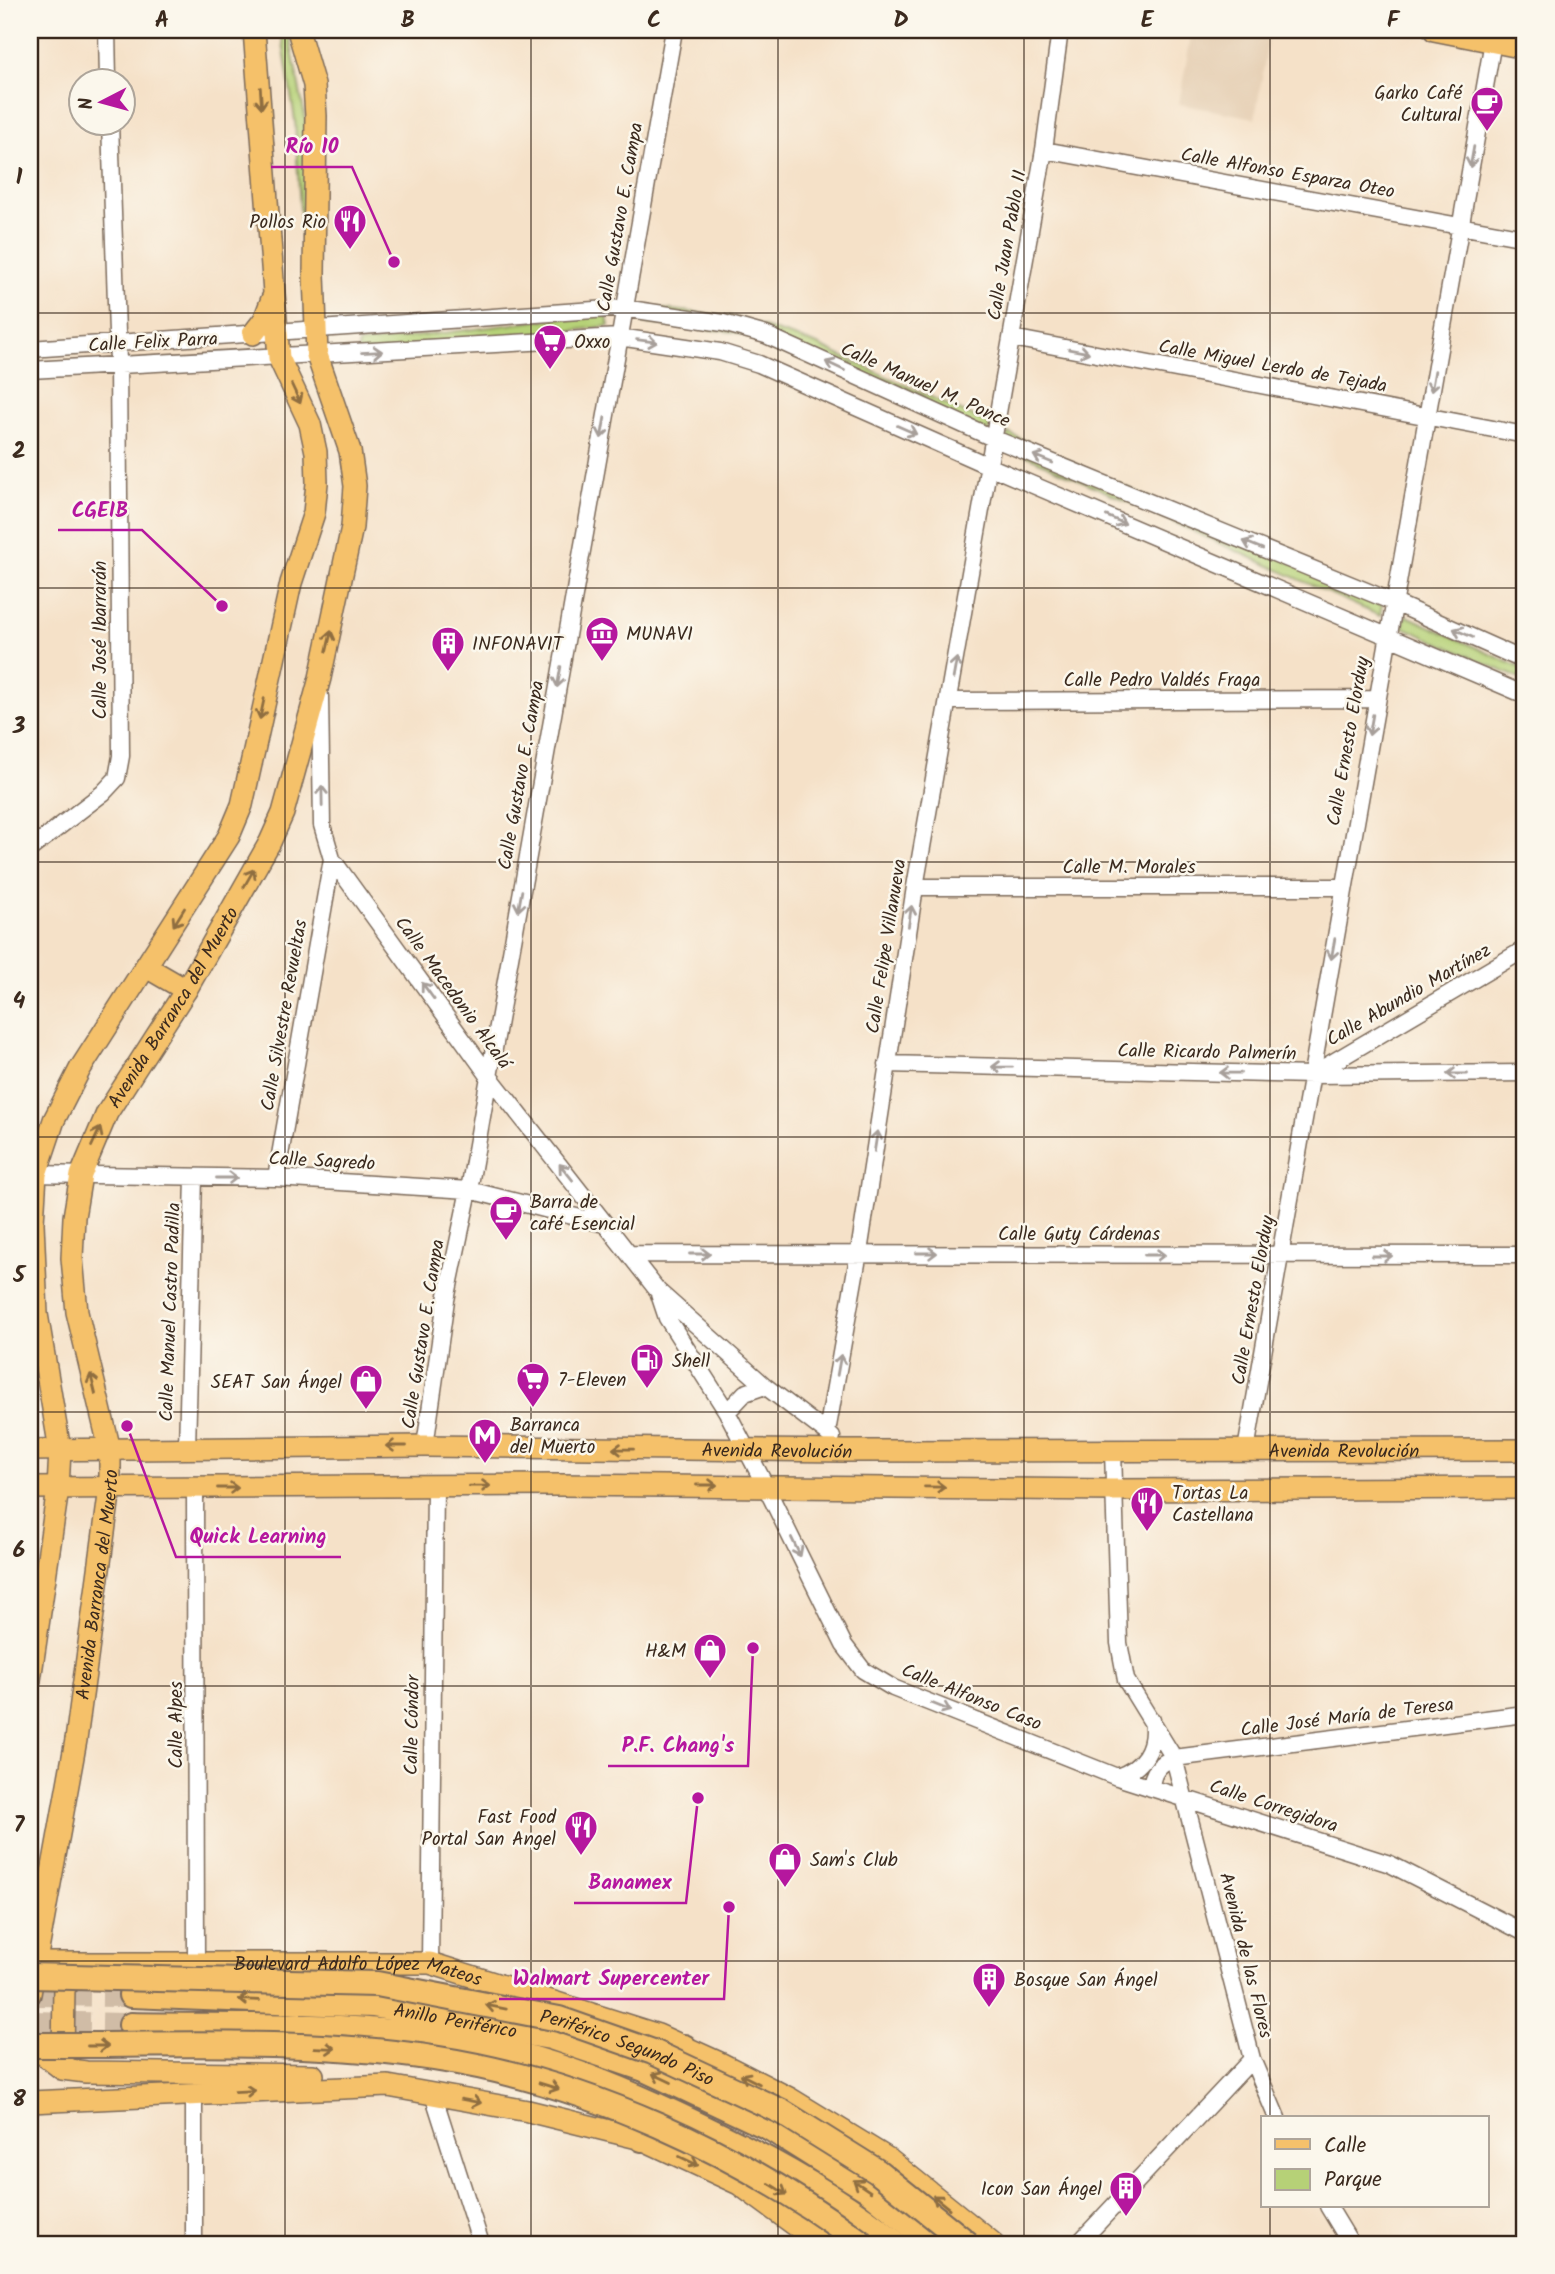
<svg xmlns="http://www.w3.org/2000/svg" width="1555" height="2274" font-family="Kalam,sans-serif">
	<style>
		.built { fill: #e6d0b5 }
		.green { fill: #b6d177; stroke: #787e4a; stroke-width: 2 }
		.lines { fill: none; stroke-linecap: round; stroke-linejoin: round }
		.highway-tunnel { stroke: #d0bca6; stroke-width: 24; stroke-dasharray: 24 12; stroke-linecap: butt }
		.minor-casing { stroke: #7c6a5a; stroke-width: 19 }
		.major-casing { stroke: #7c6a5a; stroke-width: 24 }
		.highway-casing { stroke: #7c6a5a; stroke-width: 28 }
		.minor { stroke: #fff; stroke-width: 16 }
		.major { stroke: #f5c16b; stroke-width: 21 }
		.highway { stroke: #f5c16b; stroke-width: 24 }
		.highway-bridge-casing { stroke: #7c6a5a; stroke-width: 28; stroke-linecap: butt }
		.highway-bridge { stroke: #f5c16b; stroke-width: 24 }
		.oneway { stroke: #8f6e41 }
		.oneway2 { stroke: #a79f9a }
		.grid { fill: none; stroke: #3b2a1e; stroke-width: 2; stroke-opacity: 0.55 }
		.labels { text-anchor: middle; stroke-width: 5; stroke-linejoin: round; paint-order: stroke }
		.poi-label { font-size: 19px; fill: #3b2a1e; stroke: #fbf7ec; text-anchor: start }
		.street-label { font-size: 19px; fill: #3b2a1e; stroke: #fbf7ec }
		.leader { fill: none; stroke: #b5179e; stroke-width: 2.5 }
		.callout-dot { fill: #b5179e; stroke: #fbf7ec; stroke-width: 2.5 }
		.callout-label { font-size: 21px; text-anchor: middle; font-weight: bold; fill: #b5179e; stroke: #fbf7ec; stroke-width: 5; stroke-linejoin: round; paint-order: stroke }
		.neatline { fill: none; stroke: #3b2a1e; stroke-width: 2.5 }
		.grid-label { font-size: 23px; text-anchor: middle; font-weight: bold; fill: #3b2a1e }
	</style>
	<rect width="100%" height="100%" fill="#fbf7ec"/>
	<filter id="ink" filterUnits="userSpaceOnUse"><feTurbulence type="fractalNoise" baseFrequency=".0143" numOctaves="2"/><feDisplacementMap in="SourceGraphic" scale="14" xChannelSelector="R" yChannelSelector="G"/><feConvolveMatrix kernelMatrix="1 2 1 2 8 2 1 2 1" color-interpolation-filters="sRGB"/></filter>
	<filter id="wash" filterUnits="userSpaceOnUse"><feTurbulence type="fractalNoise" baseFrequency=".00686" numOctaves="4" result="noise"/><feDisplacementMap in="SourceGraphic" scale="28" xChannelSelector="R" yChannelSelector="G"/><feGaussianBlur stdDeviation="1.57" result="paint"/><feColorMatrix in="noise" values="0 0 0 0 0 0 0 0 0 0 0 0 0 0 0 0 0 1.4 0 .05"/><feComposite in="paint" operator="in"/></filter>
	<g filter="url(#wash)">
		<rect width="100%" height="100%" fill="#f5e1c8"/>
		<path class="built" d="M1192,30H1270L1255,118L1179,104Z"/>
		<path class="green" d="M281,30H288L305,117L315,218L306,317L295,120Z
			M643,307L730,316L815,344L990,424L987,437L812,355L734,332L642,323Z
			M606,312L609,326L359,358L358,344Z
			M1008,433L1382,604L1380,616L1005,446Z
			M1405,615L1525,670V681L1403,627Z"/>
	</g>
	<g filter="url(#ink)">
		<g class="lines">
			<path class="highway-tunnel" d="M30,1994L131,1995
				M30,2023L131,2025"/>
			<defs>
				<path id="minor" d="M107,30L108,80
					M1044,150L1525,238
					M1012,338L1525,435
					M30,349L623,308L723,323L766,335L995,439L1393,602L1525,661
					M30,370L619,337L720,352L759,364L991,467L1525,695
					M320,696L322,825L332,859L489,1076L658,1291L667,1318L727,1412L765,1485L844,1645L863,1670L893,1688L1117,1777L1390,1864L1525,1933
					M949,701L1375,699
					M30,849L103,793L117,778L121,756L118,363L110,122
					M915,887H1343
					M887,1064L1312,1075L1525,1073
					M1313,1074L1525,949
					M30,1174L276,1178L469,1190L608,1225
					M276,1178L332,859
					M632,1254L1525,1255
					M658,1291L765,1386L832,1437
					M727,1412L745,1393L765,1386
					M827,1432L859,1252L915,887L1044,150L1060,30
					M425,1446L446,1300L469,1190L674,30
					M187,1448L194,1177
					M1246,1450L1493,41
					M1113,1451L1119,1643L1126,1680L1174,1758L1252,2059L1277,2118
					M195,1488L196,1962
					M1117,1777C1142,1769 1157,1748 1152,1720
					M1151,1788C1152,1772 1159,1763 1174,1758L1525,1714
					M430,1963L435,1487
					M194,2094V2244
					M433,2094L481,2244
					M1328,2206L1351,2244
					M1078,2244L1252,2059"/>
				<g id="major">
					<path d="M1434,30L1525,48"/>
					<path d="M253,334L264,320L272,299"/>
					<path d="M148,968L186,990"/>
					<path id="s1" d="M30,1450L425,1446L846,1451L1525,1450"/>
					<path d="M30,1488L560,1485L1113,1490L1525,1488"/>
					<path d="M30,1680L58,1489L60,1450L37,1314L33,1223L36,1174L54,1120L80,1069L229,836L242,805L291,583L314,513L317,483L316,452L310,424L279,358L254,30"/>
					<path id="s2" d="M30,1963H430L658,2035L722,2064L789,2098L887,2158L994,2244"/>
					<path id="s3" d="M30,1994L76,1740L110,1488V1450L77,1312L72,1258L74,1217L81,1175L107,1113L186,990L270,842L283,813L320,678L352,527L355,486L350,451L317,355L314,274L316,116L314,85L298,30"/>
					<path d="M30,2044L62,2069L86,2072L313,2075"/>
					<path d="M63,2060L64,1986L84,1973"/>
					<path d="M30,2102L388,2086L528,2111L642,2139L739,2184L821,2244"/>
				</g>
				<g id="highway">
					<path id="s4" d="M131,1995L373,2005L550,2037L644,2069L770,2128L867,2189L934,2244"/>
					<path d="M131,2025C224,2027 319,2023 412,2034C527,2048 614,2083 717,2134C781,2165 841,2199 897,2244"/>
					<path d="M644,2055L684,2047"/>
					<path d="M616,2101L642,2139"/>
				</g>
			</defs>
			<use href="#minor" class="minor-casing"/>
			<use href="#major" class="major-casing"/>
			<use href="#highway" class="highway-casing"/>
			<use href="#minor" class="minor"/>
			<use href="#major" class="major"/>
			<use href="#highway" class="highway"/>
			<defs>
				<g id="highway-bridge">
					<path id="s5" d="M30,1976L377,1984L559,2019L653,2052L782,2112L878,2172L968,2244"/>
					<path d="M30,2045C163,2046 300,2038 433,2058C586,2081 739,2152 863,2244"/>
				</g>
			</defs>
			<use href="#highway-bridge" class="highway-bridge-casing"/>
			<use href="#highway-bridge" class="highway-bridge"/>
		</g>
		<defs><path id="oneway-shaft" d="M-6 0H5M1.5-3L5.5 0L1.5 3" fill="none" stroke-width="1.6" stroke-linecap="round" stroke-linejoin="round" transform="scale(1.75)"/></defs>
		<g class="oneway">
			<use href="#oneway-shaft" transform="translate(261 98) rotate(86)"/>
			<use href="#oneway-shaft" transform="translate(296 394) rotate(65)"/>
			<use href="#oneway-shaft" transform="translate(329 641) rotate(-77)"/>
			<use href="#oneway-shaft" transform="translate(262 709) rotate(102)"/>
			<use href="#oneway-shaft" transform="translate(249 878) rotate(-60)"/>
			<use href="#oneway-shaft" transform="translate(179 917) rotate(122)"/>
			<use href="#oneway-shaft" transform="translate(96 1137) rotate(-65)"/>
			<use href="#oneway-shaft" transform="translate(93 1384) rotate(-104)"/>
			<use href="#oneway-shaft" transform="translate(396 1446) rotate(180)"/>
			<use href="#oneway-shaft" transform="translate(623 1449) rotate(-179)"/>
			<use href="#oneway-shaft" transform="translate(707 1485)"/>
			<use href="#oneway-shaft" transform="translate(480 1486) rotate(-1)"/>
			<use href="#oneway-shaft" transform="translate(935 1487) rotate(1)"/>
			<use href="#oneway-shaft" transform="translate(228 1488)"/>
			<use href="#oneway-shaft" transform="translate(249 2000) rotate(-178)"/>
			<use href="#oneway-shaft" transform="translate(496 2007) rotate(-169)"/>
			<use href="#oneway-shaft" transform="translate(98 2046)"/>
			<use href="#oneway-shaft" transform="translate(325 2048) rotate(2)"/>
			<use href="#oneway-shaft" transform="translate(662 2078) rotate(-155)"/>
			<use href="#oneway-shaft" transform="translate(750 2079) rotate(-153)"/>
			<use href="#oneway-shaft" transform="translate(549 2086) rotate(17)"/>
			<use href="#oneway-shaft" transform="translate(245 2091) rotate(-3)"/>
			<use href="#oneway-shaft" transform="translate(471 2101) rotate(10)"/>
			<use href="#oneway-shaft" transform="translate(689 2161) rotate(25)"/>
			<use href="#oneway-shaft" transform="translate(862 2186) rotate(-146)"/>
			<use href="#oneway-shaft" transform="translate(778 2189) rotate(32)"/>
			<use href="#oneway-shaft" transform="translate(941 2202) rotate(-141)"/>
		</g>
		<g class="oneway2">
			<use href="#oneway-shaft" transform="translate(1472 157) rotate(100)"/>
			<use href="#oneway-shaft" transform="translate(647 341) rotate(8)"/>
			<use href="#oneway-shaft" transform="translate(1079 351) rotate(10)"/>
			<use href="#oneway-shaft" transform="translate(372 352) rotate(-3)"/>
			<use href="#oneway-shaft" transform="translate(835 366) rotate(-155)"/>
			<use href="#oneway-shaft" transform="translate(1433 381) rotate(100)"/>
			<use href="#oneway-shaft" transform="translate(603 428) rotate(100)"/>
			<use href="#oneway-shaft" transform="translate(907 430) rotate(24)"/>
			<use href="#oneway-shaft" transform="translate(1043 459) rotate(-158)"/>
			<use href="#oneway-shaft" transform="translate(1116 520) rotate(23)"/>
			<use href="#oneway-shaft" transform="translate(1253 545) rotate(-158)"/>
			<use href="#oneway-shaft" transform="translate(1463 633) rotate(-156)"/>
			<use href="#oneway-shaft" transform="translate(955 668) rotate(-80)"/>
			<use href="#oneway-shaft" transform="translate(559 677) rotate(100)"/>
			<use href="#oneway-shaft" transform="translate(1371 725) rotate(100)"/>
			<use href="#oneway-shaft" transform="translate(322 796) rotate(-91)"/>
			<use href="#oneway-shaft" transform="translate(520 901) rotate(100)"/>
			<use href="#oneway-shaft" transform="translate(910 916) rotate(-81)"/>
			<use href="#oneway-shaft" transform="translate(1333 949) rotate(100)"/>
			<use href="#oneway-shaft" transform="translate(428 991) rotate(-126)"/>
			<use href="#oneway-shaft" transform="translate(1002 1067) rotate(-179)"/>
			<use href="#oneway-shaft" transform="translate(1230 1073) rotate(-179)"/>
			<use href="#oneway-shaft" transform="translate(1457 1074) rotate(180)"/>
			<use href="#oneway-shaft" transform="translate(876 1141) rotate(-81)"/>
			<use href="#oneway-shaft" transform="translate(566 1172) rotate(-129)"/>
			<use href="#oneway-shaft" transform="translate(227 1178)"/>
			<use href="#oneway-shaft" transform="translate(927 1253)"/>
			<use href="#oneway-shaft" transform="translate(700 1254)"/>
			<use href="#oneway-shaft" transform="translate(1155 1255)"/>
			<use href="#oneway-shaft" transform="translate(1382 1256)"/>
			<use href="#oneway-shaft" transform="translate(839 1365) rotate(-80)"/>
			<use href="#oneway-shaft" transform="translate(796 1547) rotate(64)"/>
			<use href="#oneway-shaft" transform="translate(941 1707) rotate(22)"/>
		</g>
	</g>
	<path class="grid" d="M285,30V2244M531,30V2244M778,30V2244M1024,30V2244M1270,30V2118M30,313H1525M30,588H1525M30,862H1525M30,1137H1525M30,1412H1525M30,1686H1525M30,1961H1525M1270,2206V2244"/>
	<defs>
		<symbol id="cafe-pin" viewBox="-11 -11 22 30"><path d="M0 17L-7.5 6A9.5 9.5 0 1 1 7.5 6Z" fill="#b5179e" stroke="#fbf7ec"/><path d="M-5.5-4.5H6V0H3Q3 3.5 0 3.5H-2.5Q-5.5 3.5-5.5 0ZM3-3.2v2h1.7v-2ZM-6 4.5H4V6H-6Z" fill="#fff"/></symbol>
		<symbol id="restaurant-pin" viewBox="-11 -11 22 30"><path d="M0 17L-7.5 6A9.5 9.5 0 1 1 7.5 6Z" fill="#b5179e" stroke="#fbf7ec"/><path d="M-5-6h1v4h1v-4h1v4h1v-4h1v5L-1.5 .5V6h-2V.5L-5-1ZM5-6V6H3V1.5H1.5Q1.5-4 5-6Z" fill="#fff"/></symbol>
		<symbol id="supermarket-pin" viewBox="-11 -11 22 30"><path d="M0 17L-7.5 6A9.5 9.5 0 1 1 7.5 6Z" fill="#b5179e" stroke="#fbf7ec"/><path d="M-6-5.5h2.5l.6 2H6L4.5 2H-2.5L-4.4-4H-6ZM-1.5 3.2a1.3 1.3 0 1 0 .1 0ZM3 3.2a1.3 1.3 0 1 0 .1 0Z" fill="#fff"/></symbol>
		<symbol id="museum-pin" viewBox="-11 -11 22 30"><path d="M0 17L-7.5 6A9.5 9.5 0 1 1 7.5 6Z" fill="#b5179e" stroke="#fbf7ec"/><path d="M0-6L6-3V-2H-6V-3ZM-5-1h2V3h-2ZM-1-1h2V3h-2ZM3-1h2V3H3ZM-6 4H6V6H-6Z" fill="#fff"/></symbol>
		<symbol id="building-pin" viewBox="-11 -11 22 30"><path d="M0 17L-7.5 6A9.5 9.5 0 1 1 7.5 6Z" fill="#b5179e" stroke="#fbf7ec"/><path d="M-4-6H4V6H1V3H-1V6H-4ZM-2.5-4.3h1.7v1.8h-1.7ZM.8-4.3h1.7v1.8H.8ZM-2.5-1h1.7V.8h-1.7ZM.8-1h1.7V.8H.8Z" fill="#fff"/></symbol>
		<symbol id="fuel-pin" viewBox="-11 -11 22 30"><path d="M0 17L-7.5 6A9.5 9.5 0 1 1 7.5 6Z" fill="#b5179e" stroke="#fbf7ec"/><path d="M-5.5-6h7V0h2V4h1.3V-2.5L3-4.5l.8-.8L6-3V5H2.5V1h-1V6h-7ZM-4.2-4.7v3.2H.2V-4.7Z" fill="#fff"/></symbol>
		<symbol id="shop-pin" viewBox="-11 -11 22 30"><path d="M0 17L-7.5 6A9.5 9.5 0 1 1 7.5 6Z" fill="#b5179e" stroke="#fbf7ec"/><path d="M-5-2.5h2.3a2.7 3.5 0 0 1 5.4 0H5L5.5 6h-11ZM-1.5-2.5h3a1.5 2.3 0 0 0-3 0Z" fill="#fff"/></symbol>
		<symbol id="metro-pin" viewBox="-11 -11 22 30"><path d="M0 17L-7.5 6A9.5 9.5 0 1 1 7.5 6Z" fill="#b5179e" stroke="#fbf7ec"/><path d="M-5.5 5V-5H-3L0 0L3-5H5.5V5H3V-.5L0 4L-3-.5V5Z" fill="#fff"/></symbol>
	</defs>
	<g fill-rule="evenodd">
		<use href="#cafe-pin" x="1468" y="84" width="38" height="52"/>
		<use href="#restaurant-pin" x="331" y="202" width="38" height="52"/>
		<use href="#supermarket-pin" x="531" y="322" width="38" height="52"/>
		<use href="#museum-pin" x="583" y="614" width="38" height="52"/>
		<use href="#building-pin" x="429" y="624" width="38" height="52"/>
		<use href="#cafe-pin" x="487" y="1193" width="38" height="52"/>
		<use href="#fuel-pin" x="628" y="1341" width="38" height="52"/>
		<use href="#supermarket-pin" x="514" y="1360" width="38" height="52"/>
		<use href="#shop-pin" x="347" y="1362" width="38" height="52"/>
		<use href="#metro-pin" x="466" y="1416" width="38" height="52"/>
		<use href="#restaurant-pin" x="1128" y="1484" width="38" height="52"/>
		<use href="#shop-pin" x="691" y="1631" width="38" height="52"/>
		<use href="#restaurant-pin" x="562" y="1808" width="38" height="52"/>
		<use href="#shop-pin" x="766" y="1840" width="38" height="52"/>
		<use href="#building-pin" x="970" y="1960" width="38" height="52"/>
		<use href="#building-pin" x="1107" y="2169" width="38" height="52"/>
	</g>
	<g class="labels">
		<g class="poi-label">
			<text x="1462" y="99" text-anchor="end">Garko Café<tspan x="1462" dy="22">Cultural</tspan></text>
			<text x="326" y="228" text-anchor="end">Pollos Rio</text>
			<text x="574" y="348">Oxxo</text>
			<text x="626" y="640">MUNAVI</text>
			<text x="472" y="650">INFONAVIT</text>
			<text x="530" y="1208">Barra de<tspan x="530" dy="22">café Esencial</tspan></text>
			<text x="672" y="1367">Shell</text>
			<text x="558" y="1386">7-Eleven</text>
			<text x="342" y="1388" text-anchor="end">SEAT San Ángel</text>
			<text x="510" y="1431">Barranca<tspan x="510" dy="22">del Muerto</tspan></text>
			<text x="1172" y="1499">Tortas La<tspan x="1172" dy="22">Castellana</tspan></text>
			<text x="686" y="1657" text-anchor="end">H&amp;M</text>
			<text x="556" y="1823" text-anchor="end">Fast Food<tspan x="556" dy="22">Portal San Angel</tspan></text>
			<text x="810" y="1866">Sam's Club</text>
			<text x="1014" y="1986">Bosque San Ángel</text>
			<text x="1102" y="2195" text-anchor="end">Icon San Ángel</text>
		</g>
		<g class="street-label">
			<text transform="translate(1288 172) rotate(10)" y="7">Calle Alfonso Esparza Oteo</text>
			<text transform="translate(619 217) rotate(-80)" y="7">Calle Gustavo E. Campa</text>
			<text transform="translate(1006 245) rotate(-80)" y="7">Calle Juan Pablo II</text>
			<text transform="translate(153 341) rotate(-3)" y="7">Calle Felix Parra</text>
			<text transform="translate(1273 365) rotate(10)" y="7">Calle Miguel Lerdo de Tejada</text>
			<text transform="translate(926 384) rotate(24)" y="7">Calle Manuel M. Ponce</text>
			<text transform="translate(99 640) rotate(-90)" y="7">Calle José Ibarrarán</text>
			<text x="1162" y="686">Calle Pedro Valdés Fraga</text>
			<text transform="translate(1347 741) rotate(-80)" y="7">Calle Ernesto Elorduy</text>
			<text transform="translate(520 775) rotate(-80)" y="7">Calle Gustavo E. Campa</text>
			<text x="1129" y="873">Calle M. Morales</text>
			<text transform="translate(885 946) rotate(-81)" y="7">Calle Felipe Villanueva</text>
			<text transform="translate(454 992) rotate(54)" y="7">Calle Macedonio Alcalá</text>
			<text transform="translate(1408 994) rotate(-30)" y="7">Calle Abundio Martínez</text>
			<text dy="7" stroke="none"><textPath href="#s3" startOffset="1022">Avenida Barranca del Muerto</textPath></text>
			<text transform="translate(283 1015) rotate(-80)" y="7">Calle Silvestre Revueltas</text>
			<text transform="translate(1207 1051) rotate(1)" y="7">Calle Ricardo Palmerín</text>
			<text transform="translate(322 1160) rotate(3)" y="7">Calle Sagredo</text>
			<text x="1079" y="1240">Calle Guty Cárdenas</text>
			<text transform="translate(1252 1300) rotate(-80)" y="7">Calle Ernesto Elorduy</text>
			<text transform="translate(169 1312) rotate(-88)" y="7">Calle Manuel Castro Padilla</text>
			<text transform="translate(422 1334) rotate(-81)" y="7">Calle Gustavo E. Campa</text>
			<text dy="7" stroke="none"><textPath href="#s1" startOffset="747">Avenida Revolución</textPath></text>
			<text dy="7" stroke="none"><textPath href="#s1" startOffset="1314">Avenida Revolución</textPath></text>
			<text dy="7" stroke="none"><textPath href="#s3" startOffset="415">Avenida Barranca del Muerto</textPath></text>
			<text transform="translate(972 1696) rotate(22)" y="7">Calle Alfonso Caso</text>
			<text transform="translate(1347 1716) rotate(-7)" y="7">Calle José María de Teresa</text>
			<text transform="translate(175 1725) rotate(-90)" y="7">Calle Alpes</text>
			<text transform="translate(411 1725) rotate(-89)" y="7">Calle Cóndor</text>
			<text transform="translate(1274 1805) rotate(18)" y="7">Calle Corregidora</text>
			<text transform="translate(1247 1955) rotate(76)" y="7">Avenida de las Flores</text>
			<text dy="7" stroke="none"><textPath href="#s2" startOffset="329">Boulevard Adolfo López Mateos</textPath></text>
			<text dy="7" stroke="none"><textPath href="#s4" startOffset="326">Anillo Periférico</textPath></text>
			<text dy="7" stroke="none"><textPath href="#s5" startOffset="606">Periférico Segundo Piso</textPath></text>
		</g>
	</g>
	<path class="leader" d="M394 262L352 167H271M222 606L142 530H58M127 1426L176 1557H341M753 1648L748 1766H608M698 1798L686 1903H574M729 1907L724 1999H499"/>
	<g class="callout-dot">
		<circle cx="394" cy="262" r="7"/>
		<circle cx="222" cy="606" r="7"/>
		<circle cx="127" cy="1426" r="7"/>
		<circle cx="753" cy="1648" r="7"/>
		<circle cx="698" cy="1798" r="7"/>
		<circle cx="729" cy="1907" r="7"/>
	</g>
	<g class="callout-label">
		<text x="312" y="153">Río 10</text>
		<text x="100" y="517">CGEIB</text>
		<text x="258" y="1543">Quick Learning</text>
		<text x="678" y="1752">P.F. Chang's</text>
		<text x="630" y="1889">Banamex</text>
		<text x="611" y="1985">Walmart Supercenter</text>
	</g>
	<rect width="1555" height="2274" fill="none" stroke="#fbf7ec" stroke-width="77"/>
	<rect x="1261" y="2116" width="228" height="91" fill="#fbf7ec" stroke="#aea59a" stroke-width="2"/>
	<rect x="1275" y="2139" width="35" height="10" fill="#f5c16b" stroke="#aea59a" stroke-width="2"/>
	<text x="1324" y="2152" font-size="21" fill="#3b2a1e">Calle</text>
	<rect x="1275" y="2169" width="35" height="21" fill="#b6d177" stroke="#aea59a" stroke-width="2"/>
	<text x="1324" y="2186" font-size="21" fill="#3b2a1e">Parque</text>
	<g transform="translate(102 102) rotate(264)"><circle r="33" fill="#fbf7ec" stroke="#aea59a" stroke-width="2"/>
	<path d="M0-5L12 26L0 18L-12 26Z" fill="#b5179e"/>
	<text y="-10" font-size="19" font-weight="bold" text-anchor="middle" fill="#3b2a1e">N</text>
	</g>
	<rect x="38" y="38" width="1478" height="2198" class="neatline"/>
	<g class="grid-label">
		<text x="162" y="27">A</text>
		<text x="408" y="27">B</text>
		<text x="654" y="27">C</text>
		<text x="901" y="27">D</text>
		<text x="1147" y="27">E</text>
		<text x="1393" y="27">F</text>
		<text x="19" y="184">1</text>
		<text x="19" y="458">2</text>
		<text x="19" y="733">3</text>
		<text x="19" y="1008">4</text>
		<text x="19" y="1282">5</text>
		<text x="19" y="1557">6</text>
		<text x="19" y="1832">7</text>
		<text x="19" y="2106">8</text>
	</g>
</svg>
